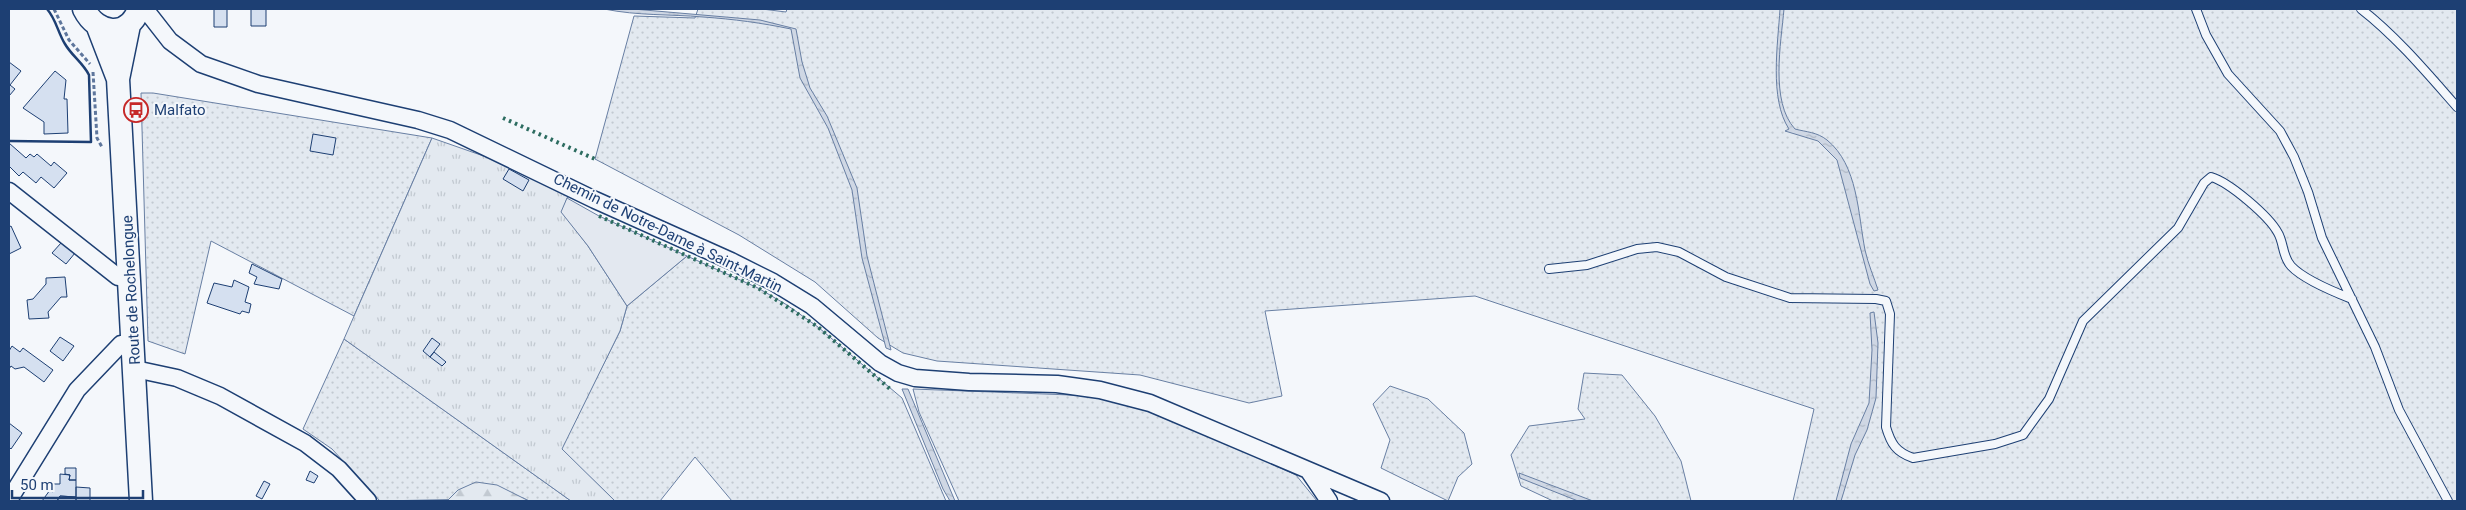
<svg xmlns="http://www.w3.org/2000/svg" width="2466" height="510" font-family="Roboto,sans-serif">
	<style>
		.grass { fill: url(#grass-dots); stroke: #687fa3 }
		.forest { fill: url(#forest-firs); stroke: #687fa3 }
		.park { fill: url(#park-tufts); stroke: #687fa3 }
		.parking { fill: #e3e8f0; stroke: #687fa3 }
		.water { fill: url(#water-ripples); stroke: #687fa3 }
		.building { fill: #d5e0f0; stroke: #1d3f73 }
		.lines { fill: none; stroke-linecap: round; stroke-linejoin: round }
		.service-casing { stroke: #1d3f73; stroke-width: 10 }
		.minor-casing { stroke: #1d3f73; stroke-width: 19 }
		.secondary-casing { stroke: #1d3f73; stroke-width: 25 }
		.path { stroke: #5e769c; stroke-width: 3; stroke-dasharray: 4 2.5; stroke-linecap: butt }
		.service { stroke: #f4f7fb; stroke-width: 8 }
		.minor { stroke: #f4f7fb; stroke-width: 16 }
		.secondary { stroke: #f4f7fb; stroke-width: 22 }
		.hedge { stroke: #2c6c60; stroke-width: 4; stroke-dasharray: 2.5 4; stroke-linecap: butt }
		.wall { stroke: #1d3f73; stroke-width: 2.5 }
		.labels { text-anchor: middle; stroke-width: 4; stroke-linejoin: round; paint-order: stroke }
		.poi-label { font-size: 15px; fill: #1d3f73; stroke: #f4f7fb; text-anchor: start }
		.street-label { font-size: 15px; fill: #1d3f73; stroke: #f4f7fb }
	</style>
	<defs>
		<pattern id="grass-dots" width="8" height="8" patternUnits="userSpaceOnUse" patternTransform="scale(1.25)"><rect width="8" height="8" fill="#e3e9f0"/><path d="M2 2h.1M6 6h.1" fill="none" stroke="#c2c9d1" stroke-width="1.8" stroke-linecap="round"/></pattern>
		<pattern id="forest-firs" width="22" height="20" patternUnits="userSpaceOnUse" patternTransform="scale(1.25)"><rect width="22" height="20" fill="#e3e9f0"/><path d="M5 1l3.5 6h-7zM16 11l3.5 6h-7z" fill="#c2c9d1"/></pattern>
		<pattern id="park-tufts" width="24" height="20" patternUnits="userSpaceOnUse" patternTransform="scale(1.25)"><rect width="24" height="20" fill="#e3e9f0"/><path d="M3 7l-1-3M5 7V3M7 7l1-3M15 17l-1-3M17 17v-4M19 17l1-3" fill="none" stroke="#c2c9d1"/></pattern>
		<pattern id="water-ripples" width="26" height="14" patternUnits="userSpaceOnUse" patternTransform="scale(1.25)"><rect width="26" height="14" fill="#cfd7e4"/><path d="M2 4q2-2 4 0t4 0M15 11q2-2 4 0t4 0" fill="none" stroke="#b1bac7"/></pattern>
	</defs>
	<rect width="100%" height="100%" fill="#f4f7fb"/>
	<path class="grass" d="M698,9H762L786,12L787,9H2457V501H1793L1814,409L1475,296L1265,311L1282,396L1249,403L1140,375L937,361L903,353L878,338L815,282L739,235L595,159L634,16L695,18Z
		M141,93H153L432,138L354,316L211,241L185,354L148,341Z
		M687,256L758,288L787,305L818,327L902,398L946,501H732L695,457L660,501H615L561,449L620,331L627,306Z
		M344,339L571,501H529L523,498L380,501L332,449L303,429Z
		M1584,373L1622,375L1655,416L1681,461L1691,501H1553L1521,486L1511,455L1529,426L1585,419L1578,409Z
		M1390,386L1428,399L1464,433L1472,464L1458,477L1448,501L1381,468L1390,440L1373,404Z
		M913,389L1097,396L1144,406L1296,475L1317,501H959L919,412Z"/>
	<path class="forest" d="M476,482L497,485L529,501H447L458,490Z"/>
	<path class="park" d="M432,138L515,167L569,193L562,212L588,246L627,306L620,331L562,449L615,501H571L344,339Z"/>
	<path class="parking" d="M567,198L599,216L687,256L627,306L588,246L561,212Z"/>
	<path class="water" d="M604,9H633L760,20L796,29L802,62L810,88L827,116L857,188L867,256L891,350L886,348L862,258L852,190L828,128L800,78L791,29C762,23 733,19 703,17C669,14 639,16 604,9Z
		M1780,9H1784C1781,43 1770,102 1795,129C1806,132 1817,132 1827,140C1858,165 1858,214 1865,250C1868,264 1874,277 1878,290L1874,291L1870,284L1837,160L1818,141L1785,131L1789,129C1769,99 1778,43 1780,9Z
		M1874,312L1878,343L1876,398L1867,430L1855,455L1841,501H1836L1851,444L1869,403L1872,350L1870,313Z
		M902,389H908L955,501H950L943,489Z
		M1519,473L1593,501H1578L1520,478Z"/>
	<path class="building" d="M214,9H227V27H214Z
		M251,9H266V26H251Z
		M9,62L21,71L10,85L15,89L9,96Z
		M55,71L66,80L64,99H67L68,133L44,134V122L23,108Z
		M313,134L336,138L333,155L310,151Z
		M9,143L26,158L30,154L34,157L37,154L51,166L54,162L67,173L54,188L41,177L36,183L23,172L19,176L9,166Z
		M509,169L529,180L523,191L503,179Z
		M11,226L21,248L9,254V227Z
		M61,243L75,253L66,264L52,253Z
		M252,264L282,279L279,289L254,284L257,277L249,273Z
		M65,277L67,297H61L48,312L49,318L29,319L27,300L33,299L46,284V278Z
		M234,280L249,287L245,302L251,304L249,313L242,311L240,314L207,303L214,283L232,287Z
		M60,337L74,346L63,361L50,351Z
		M432,338L440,344L430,357L423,351Z
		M12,346L20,352L23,348L53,370L44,382L24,367L15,369L11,366L9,369V351Z
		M434,352L446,362L442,366L430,357Z
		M9,423L22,433L11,449L9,447Z
		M65,468H76V480H69L70,475L65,474Z
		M310,471L318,476L314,483L306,480Z
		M60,474L70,475L69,480H76V497L60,496L57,501H42L50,490L53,492V484H60Z
		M264,481L270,484L262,499L256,496Z
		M76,487L90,488V501H76Z
		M60,496L76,497V501H57Z"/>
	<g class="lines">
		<defs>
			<path id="service" d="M2196,9L2206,35L2228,74L2280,131L2294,157L2308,192L2322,238L2375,347L2399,410L2448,501
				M2361,9C2397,37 2427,73 2457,107
				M1549,269L1587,265L1637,249L1657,247L1679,252L1726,277L1790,298L1876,299L1886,301L1890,314L1886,427C1891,444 1896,452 1913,458L1995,444L2023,435L2049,399L2083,321L2178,228L2204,183L2211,177C2229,182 2269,216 2278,233C2284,243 2282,256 2291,266C2304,280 2334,292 2352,299"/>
			<path id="minor" d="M145,9L170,41L201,64L258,84L418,120L450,130L595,200L731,261L773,282L812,306L880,363L898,373L915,378L969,382L1057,384L1100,390L1150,403L1381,501
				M9,191L118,277H131
				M135,369L177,378L220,396L305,443L339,469L368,501
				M1308,470L1329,501
				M9,500L77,390L121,344L134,343"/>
			<path id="secondary" d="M84,9C97,35 128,39 139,9
				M98,27L118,79L141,501
				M118,79L129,25"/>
		</defs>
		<use href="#service" class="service-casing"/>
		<use href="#minor" class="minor-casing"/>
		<use href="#secondary" class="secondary-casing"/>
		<path class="path" d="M54,9L69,40L90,64
			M93,72L97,138L102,147"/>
		<use href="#service" class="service"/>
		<use href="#minor" class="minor"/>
		<use href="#secondary" class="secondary"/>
		<path class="hedge" d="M503,118L595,159
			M599,216L758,288L818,327L890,389"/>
		<path class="wall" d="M9,141L91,142L89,75C83,63 72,56 65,44C58,33 56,19 47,9"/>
	</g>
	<defs>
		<symbol id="bus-ring" viewBox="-11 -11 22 22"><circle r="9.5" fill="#f4f7fb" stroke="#c62828" stroke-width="1.5"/><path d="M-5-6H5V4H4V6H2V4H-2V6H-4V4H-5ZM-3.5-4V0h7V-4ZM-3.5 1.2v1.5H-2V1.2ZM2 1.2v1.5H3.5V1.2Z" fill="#c62828"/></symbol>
	</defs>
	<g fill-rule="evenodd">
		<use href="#bus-ring" x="122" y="96" width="28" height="28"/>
	</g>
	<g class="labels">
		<g class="poi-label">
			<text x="154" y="115">Malfato</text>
		</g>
		<g class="street-label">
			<text transform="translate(668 233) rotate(26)" y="5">Chemin de Notre-Dame à Saint-Martin</text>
			<text transform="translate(131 290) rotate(-93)" y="5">Route de Rochelongue</text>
		</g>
	</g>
	<rect width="2466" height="510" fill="none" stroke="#1d3f73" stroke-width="20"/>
	<path d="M12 490v8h131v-8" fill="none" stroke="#1d3f73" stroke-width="2.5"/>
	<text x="20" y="490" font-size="15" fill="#1d3f73" stroke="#f4f7fb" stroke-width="4" paint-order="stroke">50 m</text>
</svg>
